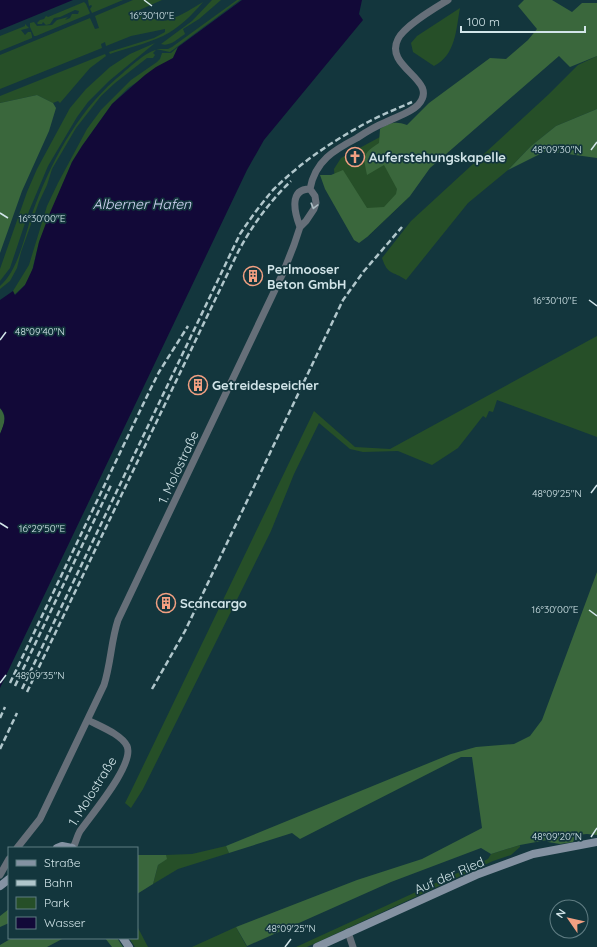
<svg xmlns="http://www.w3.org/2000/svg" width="597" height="947" font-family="Quicksand,sans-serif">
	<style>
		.green { fill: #264f28 }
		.forest { fill: #3a673c }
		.water { fill: #120938 }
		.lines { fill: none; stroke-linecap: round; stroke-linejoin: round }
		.street { stroke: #666f79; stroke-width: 7 }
		.secondary { stroke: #8492a2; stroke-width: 8 }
		.rail { stroke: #b0c6cb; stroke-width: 2.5; stroke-dasharray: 6 3; stroke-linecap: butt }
		.oneway { stroke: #acbcc2 }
		.ticks { fill: none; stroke: #d2e5e9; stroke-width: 1.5 }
		.labels { text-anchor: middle; stroke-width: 3.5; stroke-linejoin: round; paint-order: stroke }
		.poi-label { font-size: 13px; font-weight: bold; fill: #d2e5e9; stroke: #13363d; text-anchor: start }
		.street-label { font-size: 13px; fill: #d2e5e9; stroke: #13363d }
		.water-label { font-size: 14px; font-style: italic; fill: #d3d5f6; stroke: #13363d }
		.ticks-label { font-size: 10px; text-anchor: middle; fill: #d2e5e9; stroke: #13363d; stroke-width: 3.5; stroke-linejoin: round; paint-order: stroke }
	</style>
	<rect width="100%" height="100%" fill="#13363d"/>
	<path class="green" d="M88,0H123L92,13L90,9L92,6L91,5L89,6Z
		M133,0H162L135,12L137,16C146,14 153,20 162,21C173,21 193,8 203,2C192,15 178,29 163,36C146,44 127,48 110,54L109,52L154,38L165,32V29L131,36L106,46L105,42L101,44L102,48L0,89V55L90,18L95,29L99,28L95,16Z
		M212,0H221L199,19L183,29L185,34C177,39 170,47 161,44L192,21Z
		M237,0H240L170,52L156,49H168L172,47Z
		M84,2L86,4L90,13L89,14L36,36H34L30,27V23L34,22L37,26L52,25L57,20L68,17L65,20L70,18L72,14H78L79,11L75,10L60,17L54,18L50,24L46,25L43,22L42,24H38L37,23L40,20L44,19L46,16L48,17Z
		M460,8C456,29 456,55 434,66L413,52L411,43L417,36Z
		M25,24L29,28L21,30L25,35L28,32H31L32,36V38L0,51V36L25,26Z
		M155,43L109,81L88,102L77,117L48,166L29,211L10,268L0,281V269L27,192L37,169L70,108L86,89L110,67L130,54Z
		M178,47L173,58L128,88L112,104L82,146L72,162L39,242L31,275L25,285L14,295L13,291L29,265L47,206L58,183L87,129L101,110L131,80L157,62L160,59L162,53H171Z
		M156,50L153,53L155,55L153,58H147L115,83L101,96L76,128L52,169L47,185L39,202L21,252L17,268L10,281L0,289V286C20,269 26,228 36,203C55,154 81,107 123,73C131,66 146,52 156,50Z
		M105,54L106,56L90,68L60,103L58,101L53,103L37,95L0,103V96Z
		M597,56V109L556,126L531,146L508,170L468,203L406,280C392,270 388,276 382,258L411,221L549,94L578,65Z
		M380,137L410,196L367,237L335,182L334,169L341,158Z
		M597,336V437L497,400L493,412L489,411L486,418L483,416L458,448L432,465L398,451L363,452L350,449L319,423L294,474L271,531L143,789L131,808L125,803L132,789L314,411L355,447L390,449Z
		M520,845V847L511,855L493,861L307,947H296L488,859L491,854Z
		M226,846L229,853L178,869L153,884L158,865L166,859V855L192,854Z
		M137,926L148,947H135L129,938H137Z
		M236,927L247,947H192Z"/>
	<path class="forest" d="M524,0H552L572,12L582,3H597V56L570,67L559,56L430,168L410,196L367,237L359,243L354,240L325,189L320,175H331L343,170L367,208L384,207L396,194L397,189L384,165L367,175C363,156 362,154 379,143L380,129C390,122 396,121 407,125L429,103L490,58L506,59L528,40L537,29L518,6Z
		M37,95L53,103L56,108L49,131L22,191L0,253V103Z
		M597,109V158L546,151L508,170L531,146L556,126Z
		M0,408C7,417 5,424 0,434Z
		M597,572V835L587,834L576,835L573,842L560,844L548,842L547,840L520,845L491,854L481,848L391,882L247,946L236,927L357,880L422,859L482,828L472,757H461L300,839L292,833L229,853L226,846L451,754L476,747L514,744L530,736L542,720Z
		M137,855H166L167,859L158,865L153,884L137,894Z
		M9,909V923L0,927V916Z
		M12,938H64L47,947H0V945Z
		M105,938H117L123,947H112Z"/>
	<path class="water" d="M0,0H73L0,30Z
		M242,0H362L359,14L363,20L264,140L247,170L0,688V434C4,424 8,416 0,408V300L13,291L15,295L25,285L33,268L39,242L49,215L72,162L82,146L112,104L145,75L156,67L173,58L178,47Z"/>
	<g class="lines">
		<path class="street" d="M310,189C315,161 334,150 357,138C366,132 376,126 386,122C396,117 410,113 418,105C441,80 383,68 398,39C404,26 435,8 448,0
			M17,848L40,819L104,685C111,663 111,641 118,620L283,273L294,245L300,227L306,221L314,209L316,203L315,196L310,189C288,189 295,214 300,227
			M73,848C76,842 77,836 80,831C91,815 135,764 127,746C121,734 99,726 88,720
			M0,875L9,859
			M348,932L353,947"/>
		<path class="secondary" d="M57,848L62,846L72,848
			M0,886L9,879
			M123,938L129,947
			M317,947L476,875L533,854L597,842"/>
		<path class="rail" d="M10,683L149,392L159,372L188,326
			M15,686L112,483
			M22,689L240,234C250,219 261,204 273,190C298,165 328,144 359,127C376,117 394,110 412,102
			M152,689L185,631L343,300L364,271L402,227
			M27,692L237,254C251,227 269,202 291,181
			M0,718L5,707
			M0,749L17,713"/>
	</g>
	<defs><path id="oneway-chevron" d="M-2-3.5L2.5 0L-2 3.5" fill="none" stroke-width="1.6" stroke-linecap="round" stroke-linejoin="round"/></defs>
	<use class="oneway" href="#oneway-chevron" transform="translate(314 206) rotate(105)"/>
	<path class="ticks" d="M144,0L152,6M591,150L597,142M0,213L8,218M589,300L597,306M0,340L6,332M591,493L597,485M0,523L8,528M589,610L597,616M0,683L6,675M591,837L597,828M285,947L291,939"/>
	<defs>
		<symbol id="church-ring" viewBox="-11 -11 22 22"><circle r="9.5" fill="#13363d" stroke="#f3a082" stroke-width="1.5"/><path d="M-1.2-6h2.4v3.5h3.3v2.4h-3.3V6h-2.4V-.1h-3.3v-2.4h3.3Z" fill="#f3a082"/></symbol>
		<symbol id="building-ring" viewBox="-11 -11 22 22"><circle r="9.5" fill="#13363d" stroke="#f3a082" stroke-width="1.5"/><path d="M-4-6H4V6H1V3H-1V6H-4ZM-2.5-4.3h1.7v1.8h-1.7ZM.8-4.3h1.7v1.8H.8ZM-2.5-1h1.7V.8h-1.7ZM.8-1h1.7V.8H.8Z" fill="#f3a082"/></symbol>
	</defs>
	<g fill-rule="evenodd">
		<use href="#church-ring" x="344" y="146" width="22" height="22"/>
		<use href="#building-ring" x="242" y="265" width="22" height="22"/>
		<use href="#building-ring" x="187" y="374" width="22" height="22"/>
		<use href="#building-ring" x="155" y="592" width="22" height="22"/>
	</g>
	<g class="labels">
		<g class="poi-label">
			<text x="369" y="162">Auferstehungskapelle</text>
			<text x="267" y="274">Perlmooser<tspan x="267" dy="15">Beton GmbH</tspan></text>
			<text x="212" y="390">Getreidespeicher</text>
			<text x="180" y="608">Scancargo</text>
		</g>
		<g class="street-label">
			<text transform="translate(178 467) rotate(-65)" y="5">1. Molostraße</text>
			<text transform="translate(92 791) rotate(-58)" y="5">1. Molostraße</text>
			<text transform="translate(449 875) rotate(-23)" y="5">Auf der Ried</text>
		</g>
		<g class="water-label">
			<text x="142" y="209">Alberner Hafen</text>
		</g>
	</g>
	<g class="ticks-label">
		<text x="152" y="19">16°30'10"E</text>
		<text x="557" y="153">48°09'30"N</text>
		<text x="42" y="222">16°30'00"E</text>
		<text x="555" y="304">16°30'10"E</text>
		<text x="40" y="335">48°09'40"N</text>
		<text x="557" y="497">48°09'25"N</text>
		<text x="42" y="532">16°29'50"E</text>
		<text x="555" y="613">16°30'00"E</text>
		<text x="40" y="679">48°09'35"N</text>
		<text x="557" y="840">48°09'20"N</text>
		<text x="291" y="932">48°09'25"N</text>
	</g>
	<rect x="8" y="847" width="130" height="92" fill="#13363d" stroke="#5f7c82"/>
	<rect x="16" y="860" width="20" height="6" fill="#8492a2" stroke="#5f7c82"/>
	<text x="44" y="867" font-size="12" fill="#d2e5e9">Straße</text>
	<rect x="16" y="880" width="20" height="6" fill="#b0c6cb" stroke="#5f7c82"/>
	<text x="44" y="887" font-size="12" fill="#d2e5e9">Bahn</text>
	<rect x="16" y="897" width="20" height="12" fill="#264f28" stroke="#5f7c82"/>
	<text x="44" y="907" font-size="12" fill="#d2e5e9">Park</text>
	<rect x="16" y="917" width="20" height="12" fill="#120938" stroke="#5f7c82"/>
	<text x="44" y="927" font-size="12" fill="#d2e5e9">Wasser</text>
	<g transform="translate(569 919) rotate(304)"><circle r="19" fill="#13363d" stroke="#5f7c82"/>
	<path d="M0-3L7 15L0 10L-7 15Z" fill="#f3a082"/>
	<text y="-6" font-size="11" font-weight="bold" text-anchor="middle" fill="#d2e5e9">N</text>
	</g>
	<path d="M461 26v6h124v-6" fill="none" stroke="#d2e5e9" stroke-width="2"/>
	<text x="467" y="26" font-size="12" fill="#d2e5e9" stroke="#13363d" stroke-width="3" paint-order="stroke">100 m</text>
</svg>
